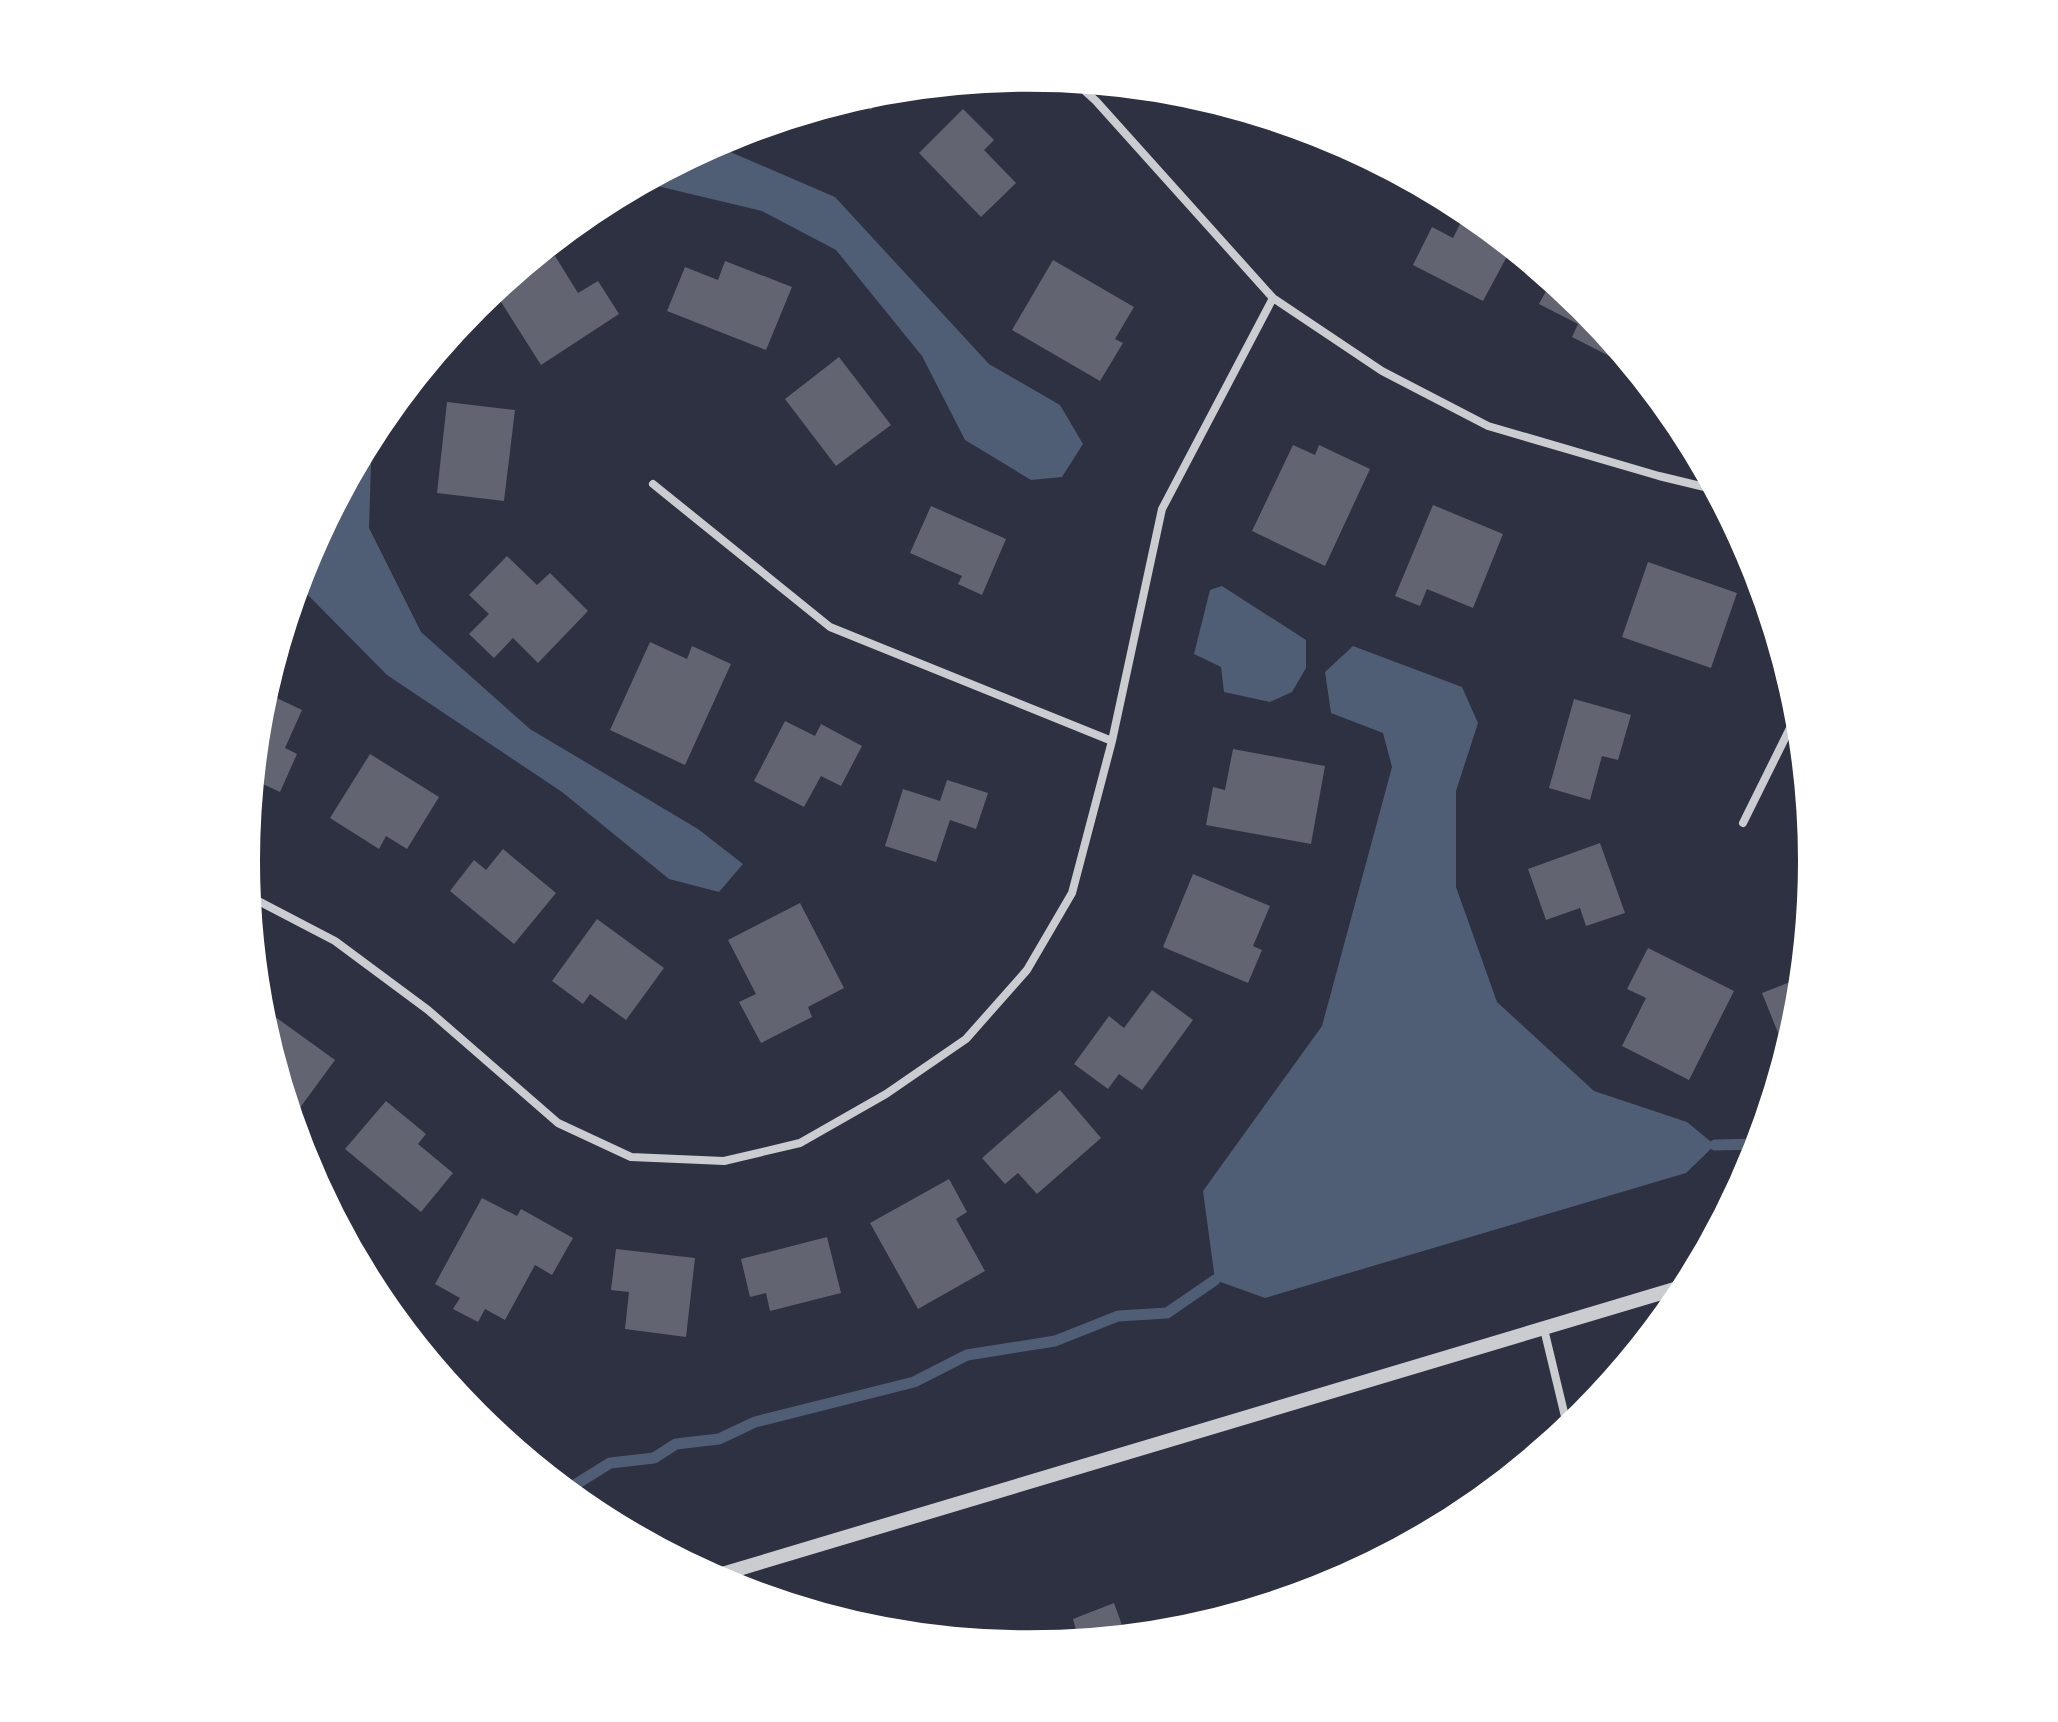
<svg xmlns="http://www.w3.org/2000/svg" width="2058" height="1722" font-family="Manrope,sans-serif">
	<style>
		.water { fill: #4f5d75 }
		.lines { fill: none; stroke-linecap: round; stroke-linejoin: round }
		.stream { stroke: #4f5d75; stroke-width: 11 }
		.building { fill: #626471 }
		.minor { stroke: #caccd0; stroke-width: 8 }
		.tertiary { stroke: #caccd0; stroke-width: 14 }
		.rim { fill: none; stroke: #fff; stroke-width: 4 }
	</style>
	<rect width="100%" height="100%" fill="#2d3142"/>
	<path class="water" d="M712,144L835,197L989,364L1060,405L1083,444L1062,477L1031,480L965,440L922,356L836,250L762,211L653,185L620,194Z
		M372,433L369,528L421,632L530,729L698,829L743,864L719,892L669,879L562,792L387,675L300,587L298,580L304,560Z
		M1222,586L1306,640V668L1292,692L1270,702L1224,692L1221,667L1194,654L1210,590Z
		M1353,646L1462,687L1478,723L1456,791V887L1497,1002L1594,1091L1687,1122L1715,1145L1686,1173L1265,1298L1215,1280L1203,1191L1322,1026L1392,767L1383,733L1331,713L1325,672Z"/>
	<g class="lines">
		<path class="stream" d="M1715,1145L1759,1144
			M565,1491L610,1463L654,1458L676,1444L719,1439L755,1422L914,1382L967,1355L1055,1341L1118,1316L1167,1313L1215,1280"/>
	</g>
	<path class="building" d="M886,90L871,110L854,98L876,91Z
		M963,109L994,140L984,150L1016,183L981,217L919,153Z
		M1467,210L1512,247L1483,301L1413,265L1432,227L1453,238Z
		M555,256L578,293L598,281L619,314L541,365L496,294Z
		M1053,260L1134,307L1115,339L1123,343L1100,381L1012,330Z
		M725,261L792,287L766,350L667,311L685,267L718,280Z
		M1552,280L1584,306L1623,353L1619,361L1572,337L1578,324L1539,304Z
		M839,357L891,425L836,466L785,399Z
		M447,402L515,410L504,501L437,493Z
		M1293,445L1315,455L1319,445L1370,469L1325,566L1252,531Z
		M1433,505L1503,534L1473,608L1427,589L1420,606L1395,596Z
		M931,506L1006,539L982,595L958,584L962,576L910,553Z
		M507,556L537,585L550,573L588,611L538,663L513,638L494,658L469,634L489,614L469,595Z
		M1648,562L1737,593L1711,668L1622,637Z
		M650,642L687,659L692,646L731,664L685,765L610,730Z
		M264,692L302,710L285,748L297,754L280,792L252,779L259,707Z
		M1574,699L1631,715L1618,760L1602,756L1590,800L1549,788Z
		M785,721L815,736L821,724L862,746L841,786L821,776L804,807L754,781Z
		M1233,749L1325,766L1311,844L1206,825L1213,787L1225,790Z
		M370,754L439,797L407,849L386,836L379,849L330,818Z
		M947,780L988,793L976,829L950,820L936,862L885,846L903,789L940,801Z
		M1600,843L1625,913L1586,926L1580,908L1546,920L1528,869Z
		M503,849L556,893L514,944L450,891L474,860L486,870Z
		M1193,874L1270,906L1253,946L1262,950L1248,983L1163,947Z
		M800,903L844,988L808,1007L812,1017L761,1043L739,1002L756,994L728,940Z
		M597,919L664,968L626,1020L590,994L583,1004L552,981Z
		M1648,948L1734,991L1689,1080L1622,1046L1646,998L1627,989Z
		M1803,977L1799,1015L1787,1055L1762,993Z
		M1152,990L1193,1020L1142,1090L1119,1074L1108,1089L1074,1064L1109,1016L1124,1028Z
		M274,1016L335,1060L291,1120L264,1030Z
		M1060,1090L1101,1138L1037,1194L1018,1173L1005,1184L982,1158Z
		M386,1101L426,1134L418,1144L453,1173L421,1212L345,1149Z
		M949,1179L967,1212L956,1219L985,1271L918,1309L870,1223Z
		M482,1198L517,1216L521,1209L573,1238L552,1275L535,1265L505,1320L485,1309L478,1322L453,1309L460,1298L435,1284Z
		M827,1237L841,1293L770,1311L766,1293L750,1297L741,1259Z
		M616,1249L695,1258L686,1337L625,1329L629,1292L611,1290Z
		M1114,1603L1126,1636L1079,1641L1073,1619Z"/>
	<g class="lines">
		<path class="minor" d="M1073,80L1096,101L1273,298L1382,371L1488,426L1659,476L1717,490
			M653,484L830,627L1112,741
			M1743,823L1799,710
			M247,895L335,941L428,1010L558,1123L631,1157L724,1161L800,1143L886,1094L966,1039L1027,970L1072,893L1112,741L1162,509L1273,298
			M1544,1329L1568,1429"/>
		<path class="tertiary" d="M712,1577L1688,1285"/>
	</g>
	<path d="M0 0H2058V1722H0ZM258 861a771 771 0 1 1 1542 0a771 771 0 1 1-1542 0Z" fill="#fff" fill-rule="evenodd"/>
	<path class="rim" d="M258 861a771 771 0 1 1 1542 0a771 771 0 1 1-1542 0Z"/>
</svg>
